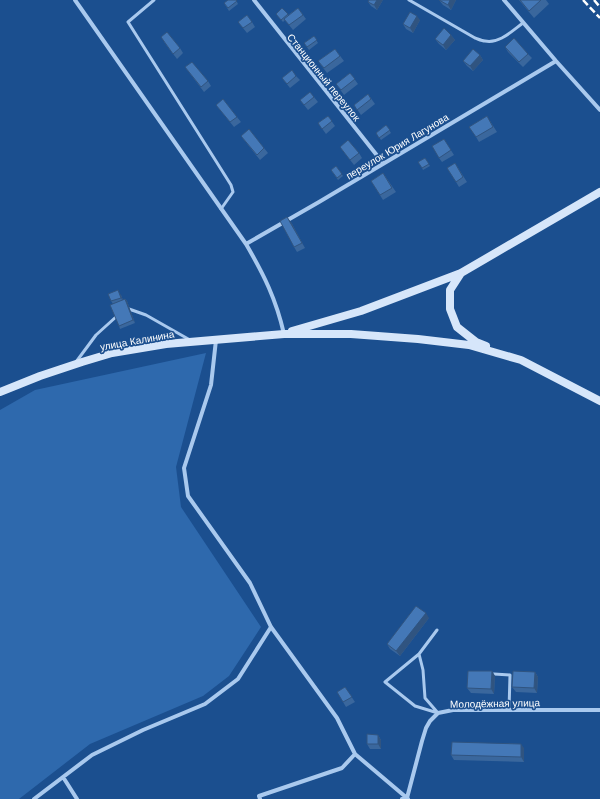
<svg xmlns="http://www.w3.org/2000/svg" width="600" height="799" font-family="Helvetica,sans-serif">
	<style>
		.green { fill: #2e69ad }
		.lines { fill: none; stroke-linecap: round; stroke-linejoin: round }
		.lane { stroke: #a9c9ee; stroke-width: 3 }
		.street { stroke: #a9c9ee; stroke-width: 4 }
		.secondary { stroke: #d6e6fa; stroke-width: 8 }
		.rail { stroke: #fff; stroke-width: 2.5; stroke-dasharray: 7 3; stroke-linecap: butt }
		.wall { fill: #3a679d }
		.shaded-wall { fill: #305480 }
		.building { fill: #4478b7; stroke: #305480 }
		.labels { text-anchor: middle; stroke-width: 3.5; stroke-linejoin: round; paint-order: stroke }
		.street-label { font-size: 10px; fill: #fff; stroke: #1b4f8f }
	</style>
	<rect width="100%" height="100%" fill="#1b4f8f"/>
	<path class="green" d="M206,353L176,467L181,507L261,627L229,676L203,696L90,744L19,799H0V410L35,390Z"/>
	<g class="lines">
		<path class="lane" d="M154,0L128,22L214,158L231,185L233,192L221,209
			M409,0L475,38C478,39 482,41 485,41C499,44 512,31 523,23
			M127,310L129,309L146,315L190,340
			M76,362L96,335L117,316
			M437,630L419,654L423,670L425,698L438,713
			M419,654L385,682L415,706L438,713
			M494,674L510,675L509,710"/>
		<path class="street" d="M75,0L246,244C264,275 276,299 284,334
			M254,0L383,163
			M504,0L556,61L600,110
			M246,244L319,202L556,61
			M216,340L211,385L184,468L188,496L250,583L271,627L337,718L355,754L407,798L408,799
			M63,777L77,799
			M34,799L92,755L143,730L205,704L238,679L271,627
			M260,799L259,796L342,768L355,754
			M402,799L407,798L422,741L426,728L430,721L438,713L453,710H600"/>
		<path class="secondary" d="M461,273L450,290V309L457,327L476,342L486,346
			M292,331L361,311L461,273L600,192
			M0,392L40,376L82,362L112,353L166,344L284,334H351L418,339L469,345L521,360L600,401"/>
		<path class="rail" d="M583,0L600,18
			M594,0L600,7"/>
	</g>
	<path class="wall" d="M236,0L238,4L229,11L224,3Z
		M383,0L377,10L371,6L368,2Z
		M439,0H456L451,10L443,5Z
		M519,0H546L549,4L534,18Z
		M282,8L288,15L298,8L306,19L293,30L285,20L283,22L276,14Z
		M420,20L413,33L406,29L403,24Z
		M238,22H252L255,27L247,33Z
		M451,35L455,40L446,50L439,44L435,39Z
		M314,36L318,43L309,50L304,43Z
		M164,42L180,48L183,53L177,59Z
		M505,47L528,54L532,58L523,67L508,52Z
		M335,49L344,61L327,73L318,61Z
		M480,55L483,60L473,71L467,66L463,61Z
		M185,67L208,81L211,86L204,92Z
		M350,73L358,84L344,95L336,84Z
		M296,76L300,80L290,88L282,78Z
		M368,94L375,104L361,115L354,105Z
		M314,97L318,102L308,110L300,100Z
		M216,105L237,117L241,122L234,127Z
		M328,116L335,126L326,134L318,123Z
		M490,121L497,132L479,142L476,137Z
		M386,125L391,133L381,140L376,133Z
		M241,136L264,148L268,153L260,160Z
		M447,144L454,155L442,162L439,158Z
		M340,147L359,153L362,158L354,165Z
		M425,158L430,166L423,170L422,168Z
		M455,163L467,182L459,187L456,182Z
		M336,166L343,176L338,180L331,170Z
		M383,173L396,192L383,200L371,181Z
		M291,222L305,248L297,252L294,247Z
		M121,295L123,300L125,299L127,301L135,323L120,329L119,326L113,304L111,301Z
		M429,618L400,656L390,649L387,644Z
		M492,671L495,676L494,694L471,693L467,688Z
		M535,672L538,677L537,693L516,692L512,687Z
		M345,687L355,702L346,707L343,702Z
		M378,735L381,740V749H370L367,744Z
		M524,748V762L454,760L451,755Z"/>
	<path class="shaded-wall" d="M377,0H383L377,10L374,5Z
		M450,0H456L451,10L448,5Z
		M417,16L420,20L413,33L410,28Z
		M451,35L455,40L446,50L443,45Z
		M480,55L483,60L473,71L470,66Z
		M287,217L291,222L305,248L302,243Z
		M118,290L121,295L124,303L121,298Z
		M125,299L127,301L135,323L133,320Z
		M426,613L429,618L400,656L396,651Z
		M492,671L495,676L494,694L491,689Z
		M535,672L538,677L537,693L534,688Z
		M378,735L381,740V749L378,744Z
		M521,744L524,748V762L521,757Z"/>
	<path class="building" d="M228,0H236L237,1L228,8L224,3Z
		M369,0H377L374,5L368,2Z
		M439,0H450L448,5Z
		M520,0H541L529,11Z
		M282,8L288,14L281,20L276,14Z
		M298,8L303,15L289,25L284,19Z
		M410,12L417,16L410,28L403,24Z
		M247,15L252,22L243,28L238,22Z
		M444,28L451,35L443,45L435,39Z
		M167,32L180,48L173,54L161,37Z
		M314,36L317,40L307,47L304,43Z
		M514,38L528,54L519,62L505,47Z
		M335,49L340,56L324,68L318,61Z
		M473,49L480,55L470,66L463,61Z
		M192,62L208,81L201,87L185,67Z
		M292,70L296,76L287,84L282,78Z
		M350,73L355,79L341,90L336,84Z
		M310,92L314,97L304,105L300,100Z
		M368,94L371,99L357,110L354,105Z
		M223,99L237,117L230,122L216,105Z
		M328,116L332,121L322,129L318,123Z
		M487,116L493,127L476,137L469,127Z
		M386,125L390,130L379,138L376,133Z
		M249,129L264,148L257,155L241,136Z
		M444,139L451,150L439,158L432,146Z
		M348,140L359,153L350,160L340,147Z
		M425,158L429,164L422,168L418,162Z
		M455,163L463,177L456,182L447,168Z
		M336,166L342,174L337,178L331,170Z
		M383,173L392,188L380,195L371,181Z
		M287,217L302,243L294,247L280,221Z
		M118,290L121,298L111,301L108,294Z
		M125,299L133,320L119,326L110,305Z
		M416,606L426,613L396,651L387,644Z
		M468,671H492L491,689L467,688Z
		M513,671L535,672L534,688L512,687Z
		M345,687L352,697L343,702L337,692Z
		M367,734L378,735V744H367Z
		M452,742L521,744V757L451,755Z"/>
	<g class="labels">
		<g class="street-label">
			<text transform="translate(324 77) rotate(51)" y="4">Станционный переулок</text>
			<text transform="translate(397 146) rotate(-31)" y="4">переулок Юрия Лагунова</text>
			<text transform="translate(137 340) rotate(-10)" y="4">улица Калинина</text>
			<text transform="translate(495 703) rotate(-1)" y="4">Молодёжная улица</text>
		</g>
	</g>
</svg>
